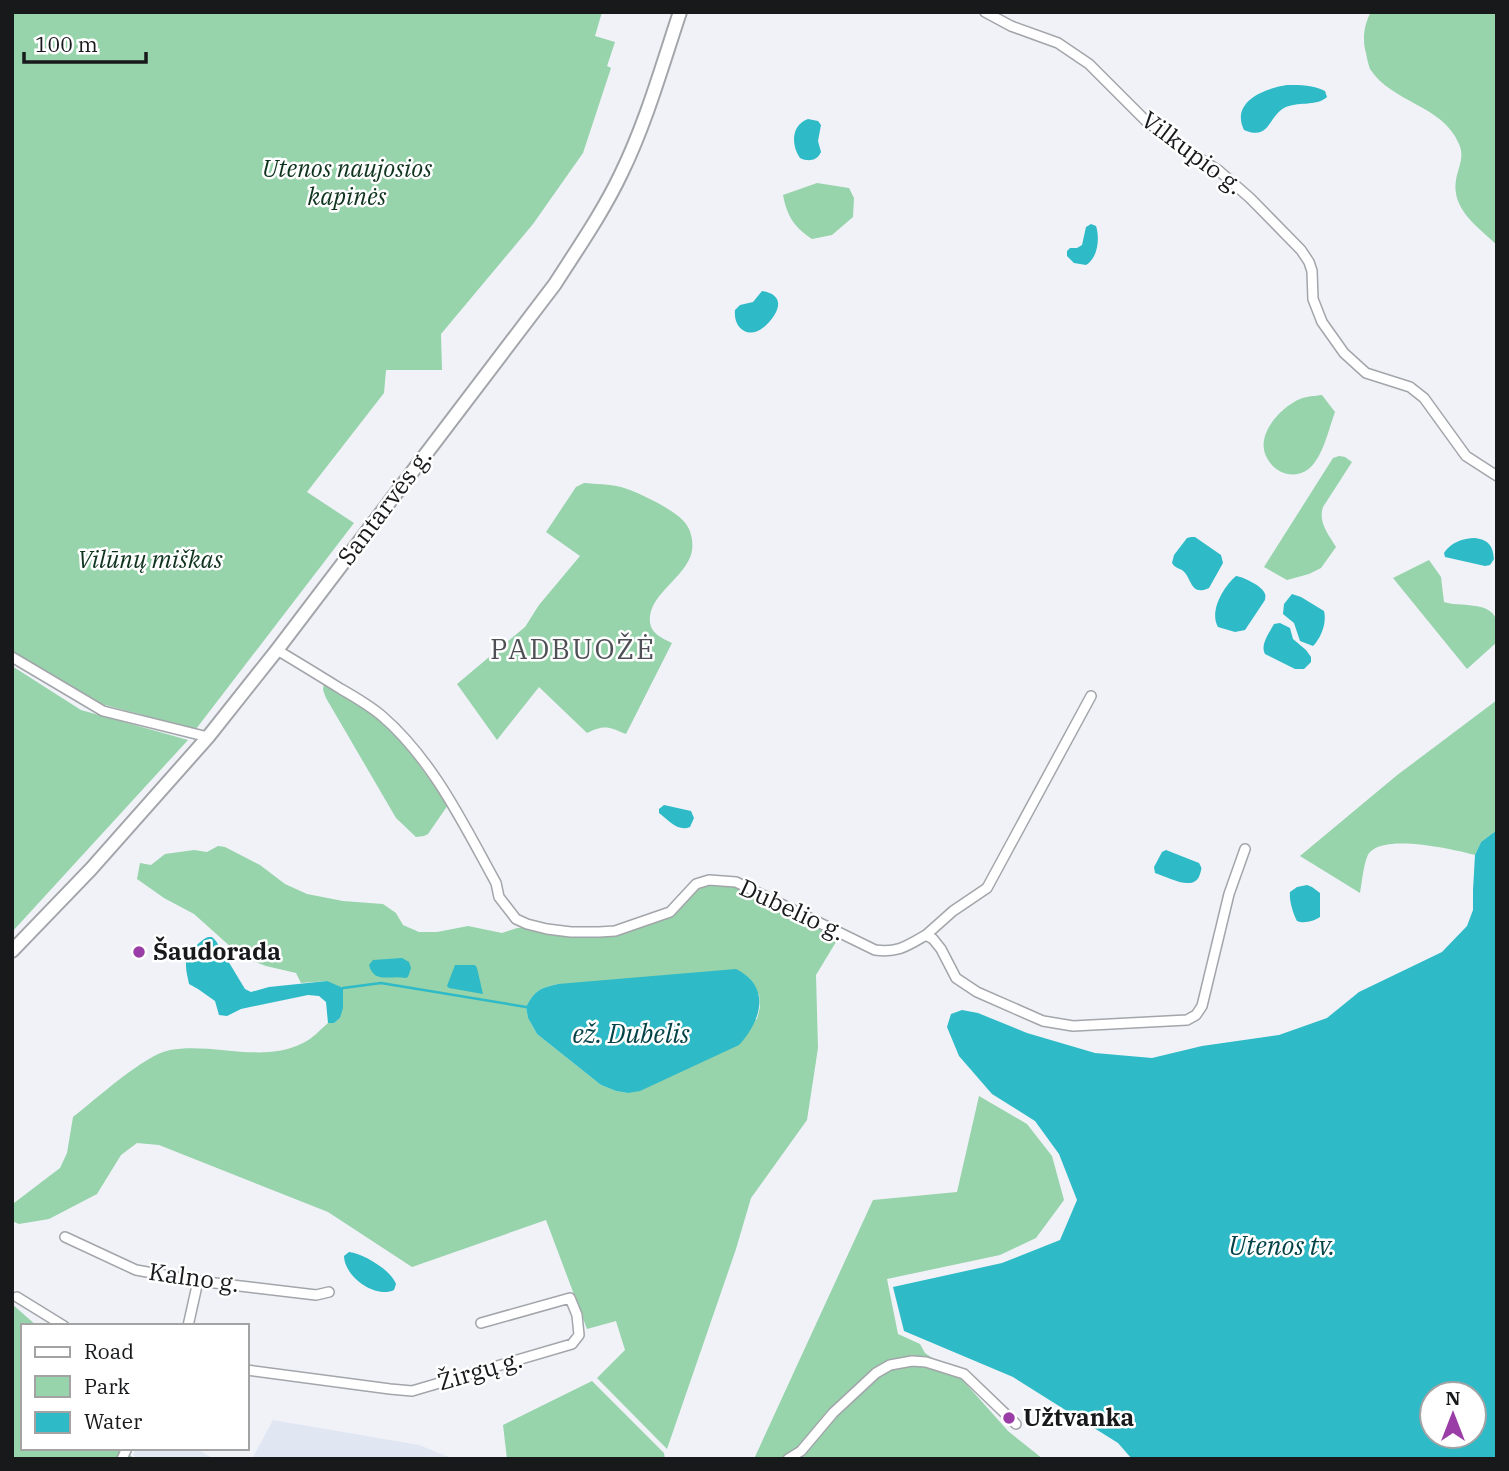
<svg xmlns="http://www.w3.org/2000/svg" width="1509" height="1471" font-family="'IBM Plex Serif',serif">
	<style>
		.built { fill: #e1e6f3 }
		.green { fill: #97d3ab; fill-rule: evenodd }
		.water { fill: #2ebac6; fill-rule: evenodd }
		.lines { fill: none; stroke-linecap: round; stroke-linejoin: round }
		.stream { stroke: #2ebac6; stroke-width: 2.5 }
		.minor-casing { stroke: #a2a5aa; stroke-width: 12 }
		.secondary-casing { stroke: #a2a5aa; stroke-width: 16 }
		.minor { stroke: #fff; stroke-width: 9 }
		.secondary { stroke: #fff; stroke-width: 12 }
		.poi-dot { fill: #9a3da6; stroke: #fff; stroke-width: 2.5 }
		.labels { text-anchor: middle; stroke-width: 5; stroke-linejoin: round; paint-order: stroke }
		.street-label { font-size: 24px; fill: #18191b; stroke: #fff }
		.park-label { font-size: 24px; font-style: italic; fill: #0f341e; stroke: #fff }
		.poi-label { font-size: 24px; font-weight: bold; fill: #18191b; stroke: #fff; text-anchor: start }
		.water-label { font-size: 26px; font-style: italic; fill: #034247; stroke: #fff }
		.quarter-label { font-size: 28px; letter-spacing: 2px; fill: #4e5055; stroke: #fff }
	</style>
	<rect width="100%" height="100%" fill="#f0f2f8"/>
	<path class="built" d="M273,1420L419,1445L454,1459H252Z
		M137,1448H195L214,1459H138L133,1455Z"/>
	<path class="green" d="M12,12H602L595,36L615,42L607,66L611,68L583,153L533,224L441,334L442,370H386L384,393L307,492L354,523L196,729L101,704L12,651Z
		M1371,12H1497V245C1478,227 1451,209 1456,180C1458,168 1465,157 1459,144C1443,105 1392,103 1370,69C1368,64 1367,58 1366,53C1362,40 1364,24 1371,12Z
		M817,183L849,188L854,198L853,217L832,235L812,239C794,227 787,216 783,195Z
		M1322,395L1335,412C1329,428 1325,448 1315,462C1302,481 1277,477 1267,458C1254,435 1281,407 1300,399C1307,396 1315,396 1322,395Z
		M1339,456L1345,457L1352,462L1323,507C1318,522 1328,534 1336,547L1321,568L1309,574L1287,580L1264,567L1333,458Z
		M584,483C596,484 609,484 621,487C638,492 676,510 686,524C692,532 694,545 691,555C683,578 653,593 650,616C648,632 660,637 672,643L626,734C609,727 605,724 587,733L539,687L497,740L457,684L525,627L539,605L580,556L546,532L576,487Z
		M1429,560L1441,577L1444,602C1459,607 1490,601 1496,619C1499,625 1497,636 1497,642L1467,669L1393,578Z
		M12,666L81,710L188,740L12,932Z
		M324,681L381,720L401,740L448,805L428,834L424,836L416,837L396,818L326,698L323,690Z
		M1497,700V830L1481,842L1475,855C1453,849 1387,834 1370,852C1364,858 1362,883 1360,893L1300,856L1396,776Z
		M218,846L225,847L260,865L285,884L307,894L343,901L383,904L396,913L403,925L419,932H437L468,926L502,933L517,928L531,927L592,935L659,920L695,890L702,885L711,883L742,888L839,937L816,975L818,1048L807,1120L751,1198L736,1249L667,1449L597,1378L625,1350L616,1321L587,1329L546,1220L412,1267L328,1212L159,1145L137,1143L121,1155L97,1194L49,1219L19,1224L12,1221L14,1203L60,1168L67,1153L73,1117C95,1100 144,1055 170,1050C213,1042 262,1064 303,1043C312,1039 320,1030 328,1023H334L340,1018L343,996L327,981L301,983L296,973L266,966L242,957L194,914L164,898L137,879L140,863L151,865L165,854L194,850L207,852ZM558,984L759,994L760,1007L757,1019L628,1093L616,1091L601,1085L537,1034L528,1018L526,1007C535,990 540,988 558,984Z
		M979,1096L1027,1124L1052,1156L1064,1200L1036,1238L1000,1255L887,1279L898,1334L920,1344L925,1353L960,1377L1008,1431L1043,1459H754L873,1200L957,1192Z
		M12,1304L37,1326H23V1448H120L135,1459H12Z
		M592,1381L664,1453L665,1459H507L503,1425Z"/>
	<path class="water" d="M1287,85C1301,85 1313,85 1325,91L1327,97C1316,107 1297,101 1284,108C1268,117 1270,141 1244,130C1230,101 1266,88 1287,85Z
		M808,119L818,121L821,125L818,141L821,152C817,161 808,162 800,158C791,145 791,125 808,119Z
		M1091,224L1096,226C1100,238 1098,258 1086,265L1074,263L1067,256V251L1070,248H1077L1082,245L1086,227Z
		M762,291C788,295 778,315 764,327C748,340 733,328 735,310L740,305L753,302Z
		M1191,537H1195L1221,555L1223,563L1209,588C1190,597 1192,577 1182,570C1178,568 1174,567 1172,563L1174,555L1187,538Z
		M1475,538C1489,540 1493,546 1494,559L1490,565L1485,566L1445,557L1444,553C1450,543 1463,538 1475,538Z
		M1236,576C1243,577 1263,586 1265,594C1266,596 1265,598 1265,600L1245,630L1235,632L1218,627C1209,612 1223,587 1236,576Z
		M1292,594L1301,597L1324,611C1327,623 1321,638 1313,646L1300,641L1294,623L1283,614L1284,604Z
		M1280,623L1290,628L1293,639L1306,650L1311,657V662L1304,669H1295L1265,654C1260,645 1269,633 1274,624Z
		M664,805L691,811L694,818L690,827C678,832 668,820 659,813V809Z
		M1497,830V1459H1132L1118,1443L1013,1377L904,1331L893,1287L1002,1263L1060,1240L1077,1200L1059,1154L1035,1121L992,1094L959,1056L947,1027L951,1014L962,1010L978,1013L1027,1033L1095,1053L1152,1058L1202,1046L1279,1035L1327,1018L1359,992L1442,952L1467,926L1473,910V890L1475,855L1481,842ZM1432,1394H1474V1436H1432Z
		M1166,850L1199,863C1202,869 1202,867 1200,874C1195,893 1168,877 1155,873L1154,867L1162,852Z
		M1307,885L1312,887L1320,893V917C1314,921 1304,924 1297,921C1293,913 1289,901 1290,892L1297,887Z
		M208,937H212L216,941L245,989L251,992L269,987L327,981L343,988V1008L340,1018L334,1023H328L326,1002L319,996L308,995L241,1009L227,1016L219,1015L215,1001L198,989L189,984C188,978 186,972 186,966C185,955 199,941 208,937Z
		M402,958L409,962L411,968L408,977L405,978C390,975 374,984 369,965L373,960Z
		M455,965H475L477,968L483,994L449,988L447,986Z
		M736,969C772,987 761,1021 739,1045L640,1091L628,1093L616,1091L601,1085L537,1034L528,1018L526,1007C535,990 540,988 558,984Z
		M349,1252C364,1254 391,1270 396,1284L394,1290C375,1299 344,1276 344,1256Z"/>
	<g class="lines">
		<path class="stream" d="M343,988L381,983L526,1007"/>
		<defs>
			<path id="minor" d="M985,12L1011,26L1058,43L1089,64L1146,121L1178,145L1218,170L1250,198L1301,250L1309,262L1312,271L1313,299L1322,322L1344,353L1366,373L1410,387L1424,398L1466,456L1497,476
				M277,650C299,663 320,676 341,689C355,697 369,705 382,716C433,760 464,825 496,883L499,897L516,919L527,924L547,929L571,932H599L615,931L670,912L696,884L709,880L736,882L875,950C898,953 907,946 926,935L933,939L941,949L956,978L977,992L1043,1021L1073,1026L1187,1020L1196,1015L1202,1006L1229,894L1245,849
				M12,657L103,711L208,737
				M926,935L953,911L987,888L1091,696
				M65,1237L136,1270L198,1281L316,1295L329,1292
				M17,1297L64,1326
				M188,1326L198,1281
				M247,1370L390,1389L412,1391L572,1344L579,1335L577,1315L570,1298L481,1323
				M122,1459L127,1448
				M788,1459L801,1451L833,1413L876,1373L890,1365L912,1361L926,1362L964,1374L1016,1424"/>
			<path id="secondary" d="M12,951L91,869L208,737L277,650L555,284C578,248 603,212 621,174C646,123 662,66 680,12"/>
		</defs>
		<use href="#minor" class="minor-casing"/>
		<use href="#secondary" class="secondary-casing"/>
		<use href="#minor" class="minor"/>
		<use href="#secondary" class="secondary"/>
	</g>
	<g class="poi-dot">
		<circle cx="139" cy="952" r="7"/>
		<circle cx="1009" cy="1418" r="7"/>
	</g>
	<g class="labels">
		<g class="street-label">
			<text transform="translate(1192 153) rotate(37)" y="8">Vilkupio g.</text>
			<text transform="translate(385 507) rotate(-53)" y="8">Santarvės g.</text>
			<text transform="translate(792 910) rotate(25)" y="8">Dubelio g.</text>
			<text transform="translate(194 1278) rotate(8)" y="8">Kalno g.</text>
			<text transform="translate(480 1371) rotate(-16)" y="8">Žirgų g.</text>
		</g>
		<g class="park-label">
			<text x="347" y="177">Utenos naujosios<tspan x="347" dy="28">kapinės</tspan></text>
			<text x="150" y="568">Vilūnų miškas</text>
		</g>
		<g class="poi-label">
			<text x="153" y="960">Šaudorada</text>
			<text x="1023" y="1426">Užtvanka</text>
		</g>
		<g class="water-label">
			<text x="631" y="1043">ež. Dubelis</text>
			<text x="1282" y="1255">Utenos tv.</text>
		</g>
		<g class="quarter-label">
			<text x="573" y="659">PADBUOŽĖ</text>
		</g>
	</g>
	<rect width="1509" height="1471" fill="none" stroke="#18191b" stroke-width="28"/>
	<rect x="21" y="1324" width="228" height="126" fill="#ffffff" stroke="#a3a3a4" stroke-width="2"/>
	<rect x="35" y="1347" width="35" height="10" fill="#ffffff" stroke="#a3a3a4" stroke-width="2"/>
	<text x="84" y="1359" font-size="21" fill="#18191b">Road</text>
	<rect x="35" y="1376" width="35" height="21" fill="#97d3ab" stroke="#a3a3a4" stroke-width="2"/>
	<text x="84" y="1394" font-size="21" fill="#18191b">Park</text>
	<rect x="35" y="1412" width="35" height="21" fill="#2ebac6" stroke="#a3a3a4" stroke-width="2"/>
	<text x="84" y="1429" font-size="21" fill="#18191b">Water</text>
	<g transform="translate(1453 1415)"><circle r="33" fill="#ffffff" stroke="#a3a3a4" stroke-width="2"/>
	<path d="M0-5L12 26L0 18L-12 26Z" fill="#9a3da6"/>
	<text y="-10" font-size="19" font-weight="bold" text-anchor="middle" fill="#18191b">N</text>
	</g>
	<path d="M24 52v10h122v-10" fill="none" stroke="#18191b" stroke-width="3.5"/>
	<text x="35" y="52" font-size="21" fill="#18191b" stroke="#ffffff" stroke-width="5" paint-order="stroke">100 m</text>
</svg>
